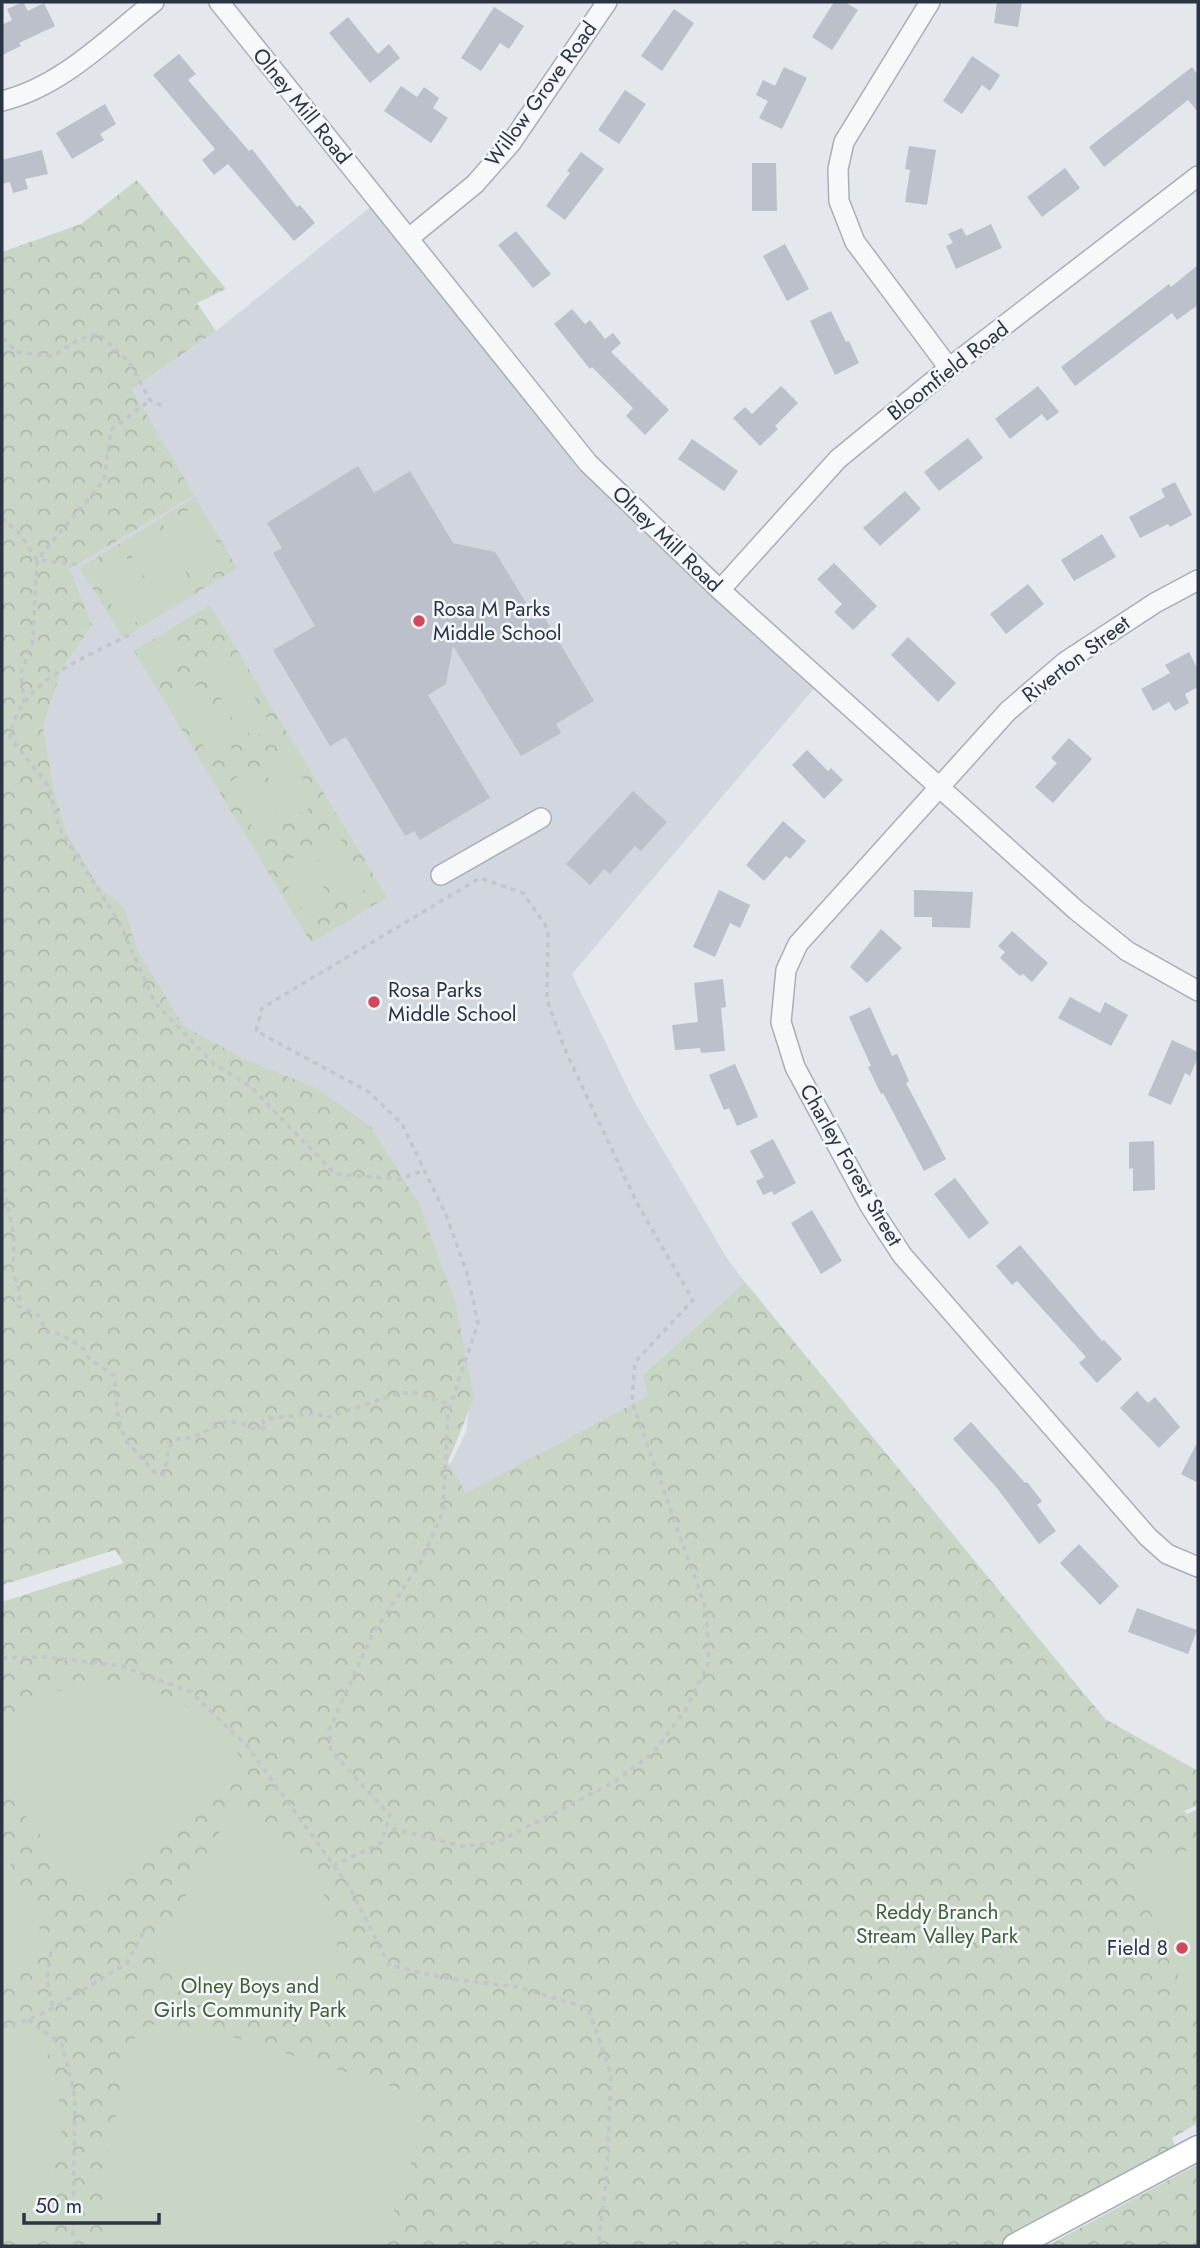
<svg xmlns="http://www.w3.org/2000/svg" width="1200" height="2248" font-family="Jost,sans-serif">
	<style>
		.built { fill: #d2d6de }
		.forest { fill: url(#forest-crowns) }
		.pitch { fill: #c9d6c5 }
		.building { fill: #bbc0ca }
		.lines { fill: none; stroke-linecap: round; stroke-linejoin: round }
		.minor-casing { stroke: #a9aeb7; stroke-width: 22 }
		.major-casing { stroke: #a3abb8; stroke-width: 27 }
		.path { stroke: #c2c5cb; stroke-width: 3.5; stroke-dasharray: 5 5; stroke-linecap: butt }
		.minor { stroke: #f7f8fa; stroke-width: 19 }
		.major { stroke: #fff; stroke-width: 24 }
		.poi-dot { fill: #d1495b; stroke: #f4f6f9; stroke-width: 2.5 }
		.labels { text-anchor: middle; stroke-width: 5; stroke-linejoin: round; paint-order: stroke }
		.street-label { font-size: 21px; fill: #2b3445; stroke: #f4f6f9 }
		.poi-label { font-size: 21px; fill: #2b3445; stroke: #f4f6f9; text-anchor: start }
		.park-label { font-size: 21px; fill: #3f6138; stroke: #f4f6f9 }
	</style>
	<defs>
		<pattern id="forest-crowns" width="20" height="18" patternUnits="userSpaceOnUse" patternTransform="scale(1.75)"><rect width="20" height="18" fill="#c9d6c5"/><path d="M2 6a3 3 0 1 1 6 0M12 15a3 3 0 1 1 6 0" fill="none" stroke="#adb8ab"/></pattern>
	</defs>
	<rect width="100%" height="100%" fill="#e4e7ec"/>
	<path class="built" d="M378,201L588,463L821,680L572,974L634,1101L728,1260L745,1282L642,1376L701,1573L428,1510L466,1432L472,1387L244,1059L178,1023L77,867L54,790L43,726L62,669L92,625L70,569L193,495L132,389L216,331Z"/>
	<path class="forest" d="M137,180L226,289L197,303L216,331L132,389L194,495L70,569L92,625L62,669L43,726L54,790L67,834L99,887L124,908L137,950L184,1026L244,1059L316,1088L371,1127L419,1204L455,1302L474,1398L448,1462L466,1493L648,1396L642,1376L745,1282L1105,1719L1198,1771V1805L1184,1811L1187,1814L1198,1809V2123L1172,2138L1179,2156L1015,2246H2V1602L124,1563L115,1550L2,1585V252L81,224Z
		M195,497L237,568L123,638L80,568Z
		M210,605L387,897L311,943L134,651Z
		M1198,2164V2246H1047Z"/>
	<path class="pitch" d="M195,506L230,564L198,584L163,525Z
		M159,528L194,586L162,606L127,547Z
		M122,550L158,609L126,628L90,569Z
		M166,641L181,666L153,683L138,658Z
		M223,659L228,667L234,664L267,718L262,722L266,730L252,739L248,731L242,734L209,679L214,676L210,667Z
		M190,679L195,687L200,684L233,739L228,743L233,751L219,759L214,751L208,754L175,700L181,696L176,687Z
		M285,748L318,803L293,818L260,764Z
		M251,769L284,823L259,838L226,784Z
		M336,832L369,887L344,902L311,848Z
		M302,852L335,907L310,922L277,868Z
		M102,1679C138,1685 174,1694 203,1718C218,1730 231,1747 245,1762L104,1892L83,1890L25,1815L2,1778V1731L10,1719L38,1699L69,1687Z
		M235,1802C284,1835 323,1868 334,1929C335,1937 338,1946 338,1955C338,1981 328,2008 321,2033L163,1967L157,1951Z
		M2,1845L42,1934L31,1959L2,1971Z
		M1198,1845V2022L1134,1874Z
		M157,2022L237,2038L422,2096L415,2152L391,2218L371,2246H103L108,2152L132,2040Z
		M29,2032L48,2050L47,2078L58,2088L62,2136L52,2152L55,2235L12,2240L2,2238V2039Z"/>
	<path class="building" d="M23,2L28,11L44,3L55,26L19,43L21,46L2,55V25L12,20L7,9Z
		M834,2H845L858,10L832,50L812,37Z
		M997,2H1022L1018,27L994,23Z
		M494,7L524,26L509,49L500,43L481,71L461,58Z
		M674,9L694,23L662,71L641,56Z
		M348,17L378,54L389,44L400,58L370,83L329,33Z
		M179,54L196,74L188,80L249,151L252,149L297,207L300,205L315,223L294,241L228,164L214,175L202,160L215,149L153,75Z
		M972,56L1000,75L990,91L982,85L962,114L943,101Z
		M784,67L807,78L782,129L759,118L768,101L756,95L763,80L775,86Z
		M1192,67L1198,75V112L1188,100L1104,167L1089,147Z
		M401,86L417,97L424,87L439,98L433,108L448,118L431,143L384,111Z
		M625,90L646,104L619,144L598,130Z
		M105,104L116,124L100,134L104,140L72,159L56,133Z
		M909,146L936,150L927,205L905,202L910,170L905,169Z
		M42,150L48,174L25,179L28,189L13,193L10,182L2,184V160Z
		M581,152L604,169L565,220L546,206L570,173L567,171Z
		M752,163H776L777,211H752Z
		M1065,168L1080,188L1042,217L1027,197Z
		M991,224L1002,248L956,269L946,246L953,243L948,234L962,228L966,236Z
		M516,231L551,274L533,288L498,245Z
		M785,244L809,289L787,301L763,256Z
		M1198,265V305L1177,320L1172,313L1075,386L1061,367L1169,284L1171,287Z
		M572,309L585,324L590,320L605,339L613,333L621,343L611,352L669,410L645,435L626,416L633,408L592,367L590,369L554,324Z
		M831,311L846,342L849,341L859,363L835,375L810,321Z
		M781,386L798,403L775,426L778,429L760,446L733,418L745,407L752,414Z
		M1038,386L1059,412L1047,421L1042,414L1010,439L995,419Z
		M968,438L983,458L939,491L924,472Z
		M692,439L738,471L724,491L678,459Z
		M358,466L374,493L410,471L453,543L495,552L531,611L539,608L594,701L556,724L561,733L521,756L453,646L446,684L428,695L490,798L420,840L414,831L405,836L346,737L330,746L273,650L315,626L273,553L282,548L267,523Z
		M1175,482L1192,515L1170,527L1168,524L1140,538L1129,517L1165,497L1161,489Z
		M905,491L921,509L880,546L863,528Z
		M1102,534L1116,557L1074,581L1061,560Z
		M834,563L877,606L853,630L834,612L842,604L817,579Z
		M1028,584L1044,604L1006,634L990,614Z
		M908,637L956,683L938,702L891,655Z
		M1189,652L1198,670V687L1185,694L1189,703L1175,711L1169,702L1153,711L1141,689L1170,673L1165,665Z
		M1069,738L1092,759L1053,803L1035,787L1057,763L1051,758Z
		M807,750L828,771L831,768L843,780L824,799L792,765Z
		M633,791L667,822L641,851L635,846L610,874L604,869L590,885L566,864Z
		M783,821L806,841L790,859L786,856L764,881L746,865Z
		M719,890L750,905L740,928L730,923L715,957L693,947Z
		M914,890L973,892L970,928L932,927V917H914Z
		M881,929L902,948L867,983L850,967Z
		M1012,931L1048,963L1032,982L1023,974L1020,976L1000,958L1005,952L998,946Z
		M723,979L726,1007L721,1008L725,1051L701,1053L700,1048L675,1050L672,1025L698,1022L694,983Z
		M1070,997L1100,1013L1105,1002L1128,1015L1111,1046L1058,1018Z
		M870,1007L892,1056L897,1054L909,1081L906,1083L946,1159L924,1171L883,1093L881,1094L868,1067L871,1066L849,1017Z
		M1172,1040L1198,1052V1057L1190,1076L1185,1073L1171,1105L1148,1095Z
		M735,1064L758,1117L737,1126L729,1108L724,1110L709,1075Z
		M773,1139L796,1183L774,1195L772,1191L763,1195L756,1181L764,1177L750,1151Z
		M1154,1141L1155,1190L1133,1191V1168L1129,1169V1142Z
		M955,1178L989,1223L969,1239L934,1194Z
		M812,1210L842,1261L821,1274L791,1223Z
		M1020,1245L1102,1341L1104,1340L1122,1359L1097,1383L1079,1363L1086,1357L1017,1281L1012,1285L996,1266Z
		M1137,1391L1148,1403L1155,1397L1180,1427L1159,1448L1120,1408Z
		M971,1422L1025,1483L1027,1482L1042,1501L1037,1505L1056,1531L1039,1544L997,1488L953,1439Z
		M1198,1441V1483L1181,1474Z
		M1079,1544L1119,1586L1100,1605L1060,1563Z
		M1137,1608L1197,1630L1188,1654L1128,1632Z"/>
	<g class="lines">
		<defs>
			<path id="minor" d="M219,2L588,463L720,590L1076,910L1127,951L1198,991
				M930,2L844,142L838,169L839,201L855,242L949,368
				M2,101C61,87 107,39 154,2
				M409,238L475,184L511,143L607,2
				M1198,580L1155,603L1065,662L1008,711L798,944L786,970L781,1022L795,1067L870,1206L902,1255L1148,1537L1167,1554L1198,1567
				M720,590L838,459L949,368L1198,176
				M441,875L541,818"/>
			<path id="major" d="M1015,2246L1198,2148"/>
		</defs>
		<use href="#minor" class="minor-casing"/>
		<use href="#major" class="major-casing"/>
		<path class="path" d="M2,340H5L17,352L53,356L79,339L99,334L129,362L150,400L162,406
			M2,518L20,534L37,560L104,480L111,430L150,400
			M129,635C85,658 18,681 10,737L49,787L59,828L119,922L155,1003L214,1064L251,1087L335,1174L400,1179L424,1170
			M24,703L21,673L33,640L37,560L82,565
			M2,1178L14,1237L13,1273L20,1292L18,1306L38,1315L47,1332L57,1333L81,1346L90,1359L114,1376C117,1400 115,1427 131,1446C138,1455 146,1461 152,1471L164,1474L169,1447L179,1438H191L227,1421L239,1423L253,1429L266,1428L263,1421L265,1419L317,1413L325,1418L400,1393H416L451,1405
			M2,1658L44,1657L122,1666L191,1692L248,1747L350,1888L389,1965L439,1977L517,1987L588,2008L611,2074L607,2173L598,2246
			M333,1866L381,1843L390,1815L331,1751L329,1730L372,1635L422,1560L443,1511L448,1412L478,1323L467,1273L446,1215L402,1124L369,1092L256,1031L262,1008L480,878L523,893L548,929L547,1000L566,1052L638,1205L693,1300L635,1362L632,1402L706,1609L709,1662L686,1709L653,1753L616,1781L496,1843L461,1846L386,1827
			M51,1952L47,1979L53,2008
			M28,2020L62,2044L75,2097L73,2236L75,2246
			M2,2027L28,2020L53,2008L126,1964L147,1926"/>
		<use href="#minor" class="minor"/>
		<use href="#major" class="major"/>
	</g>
	<g class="poi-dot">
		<circle cx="419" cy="621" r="7"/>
		<circle cx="374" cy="1002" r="7"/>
		<circle cx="1182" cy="1948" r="7"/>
	</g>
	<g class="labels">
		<g class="street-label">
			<text transform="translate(541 94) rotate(-54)" y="7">Willow Grove Road</text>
			<text transform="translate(302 106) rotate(51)" y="7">Olney Mill Road</text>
			<text transform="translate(948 371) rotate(-38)" y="7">Bloomfield Road</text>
			<text transform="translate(667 539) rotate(44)" y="7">Olney Mill Road</text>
			<text transform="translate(1076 659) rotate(-37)" y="7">Riverton Street</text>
			<text transform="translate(851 1165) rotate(60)" y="7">Charley Forest Street</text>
		</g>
		<g class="poi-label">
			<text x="433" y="616">Rosa M Parks<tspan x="433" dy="24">Middle School</tspan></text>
			<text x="388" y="997">Rosa Parks<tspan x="388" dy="24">Middle School</tspan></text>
			<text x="1168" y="1955" text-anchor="end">Field 8</text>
		</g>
		<g class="park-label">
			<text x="937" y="1919">Reddy Branch<tspan x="937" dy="24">Stream Valley Park</tspan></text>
			<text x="250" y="1993">Olney Boys and<tspan x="250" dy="24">Girls Community Park</tspan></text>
		</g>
	</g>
	<rect width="1200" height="2248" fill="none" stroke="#2b3445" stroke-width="7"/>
	<path d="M24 2213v10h135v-10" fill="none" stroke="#2b3445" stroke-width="3.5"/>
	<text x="35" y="2213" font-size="21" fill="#2b3445" stroke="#f4f6f9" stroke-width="5" paint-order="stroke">50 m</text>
</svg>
